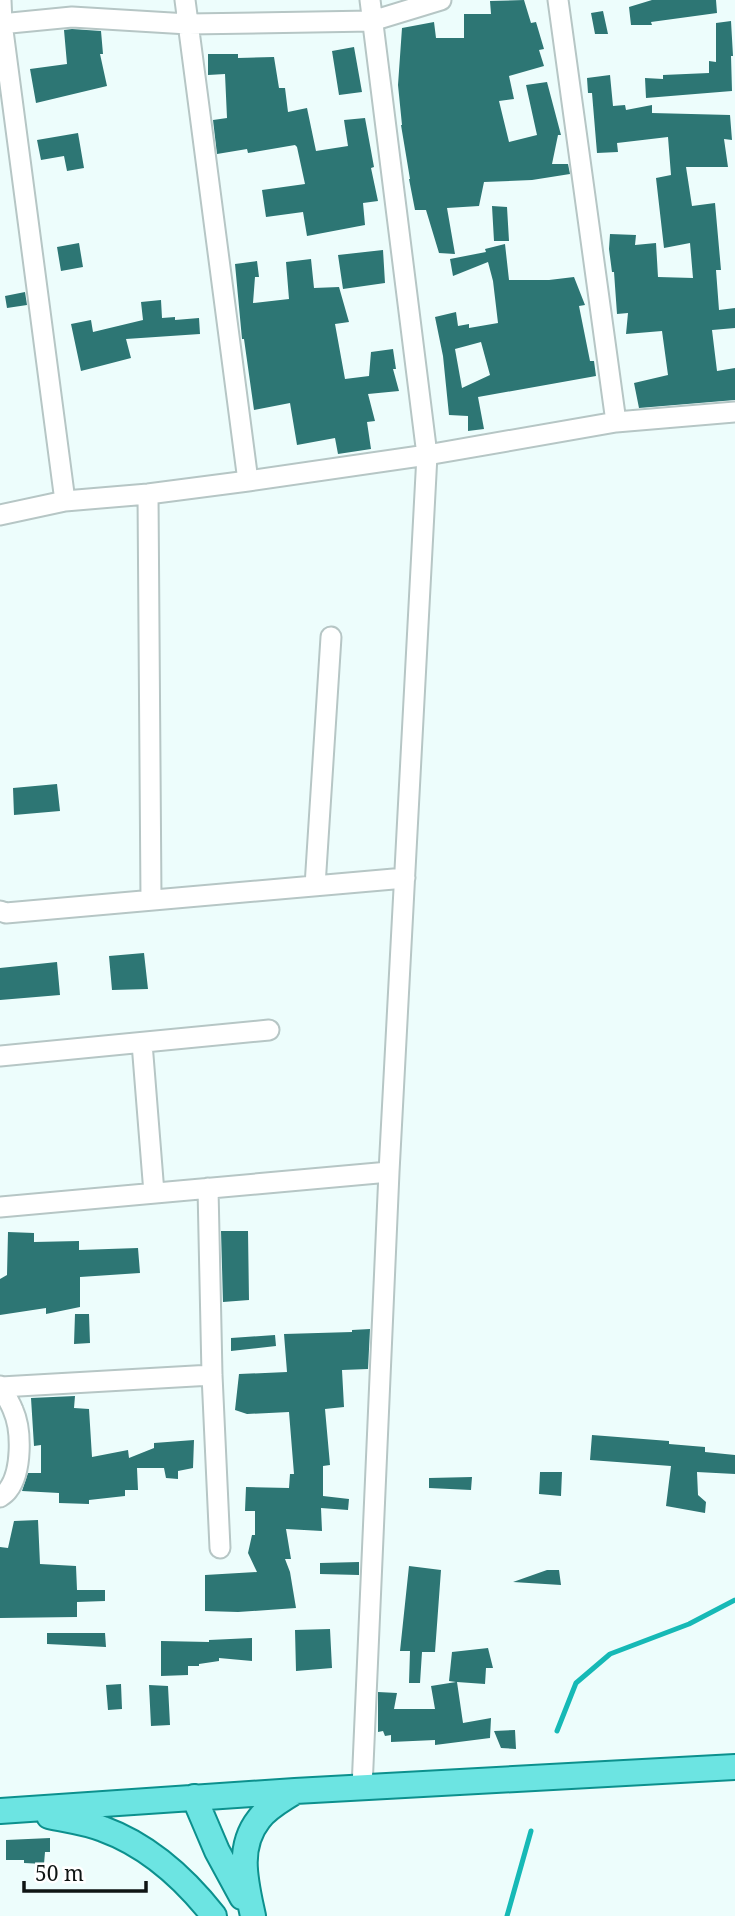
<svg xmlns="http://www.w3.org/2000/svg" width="735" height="1916" font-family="'Noto Serif',serif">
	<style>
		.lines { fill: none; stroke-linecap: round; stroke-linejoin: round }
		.stream { stroke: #16b9b6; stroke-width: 5 }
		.building { fill: #2d7674; fill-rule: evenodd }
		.minor-casing { stroke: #b6c6c5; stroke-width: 23 }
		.major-casing { stroke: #0c908d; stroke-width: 28 }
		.minor { stroke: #fff; stroke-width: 19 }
		.major { stroke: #6ce4e2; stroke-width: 24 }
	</style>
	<rect width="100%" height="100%" fill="#edfdfc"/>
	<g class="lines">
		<path class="stream" d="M557,1731L576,1683L610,1654L689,1624L735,1600
			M507,1916L531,1831"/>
	</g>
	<path class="building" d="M524,0L531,23L536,22L544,49L539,50L544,66L509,76L514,99L499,101L509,142L537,135L526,85L547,82L561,135H558L552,164H568L570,174L532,180L484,182L479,206L447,208L455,254L439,253L426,210H415L409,179H410L401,125H402L398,85L402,28L434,22L436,38H464V14H491L490,1Z
		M652,0H716L717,13L651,22L652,25H631L629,7Z
		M603,11L608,34H595L591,13Z
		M731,21L733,56H731L732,91L646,98L645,78L663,79V75L709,73V61L716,62V23Z
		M72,29L101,31L103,54H100L107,86L36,103L30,69L67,64L64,30Z
		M354,47L362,92L339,95L332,51Z
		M208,54H238V58L274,57L279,88H285L288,112L307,108L316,151L348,146L344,120L365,118L374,167L371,168L378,201L363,203L365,225L307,236L303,212L266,217L262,190L305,184L297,147L295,145L248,153L247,149L217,154L213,120L227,118L225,74L208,75Z
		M610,75L613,106L625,105L626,110L652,105V113L730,115L732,140L724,139L728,167H686L692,206L715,203L721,270H716L719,310L735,308V328L712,330L717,371L735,368V400L639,408L634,383L668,375L662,331L626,334L628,313L617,314L614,272H612L609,249L610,234L636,235L635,245L656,243L658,277L693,278L690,243L664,248L656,178L671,175L668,137L617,143L618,152L597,153L592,93H588L587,78Z
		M78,133L84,168L67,171L64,156L41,160L37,140Z
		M492,206L507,207L509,241H494Z
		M79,243L83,267L61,271L57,247Z
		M505,244L509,280H549L574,277L585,305L579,306L590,361H594L596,376L478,397L484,429L468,431V416L449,415L443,356L435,317L456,312L458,326L469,324V328L498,323L493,281L488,262L453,276L450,259L486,252L485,249ZM481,342L490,375L462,388L455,349Z
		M383,250L385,283L343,289L338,255Z
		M311,259L314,288L339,287L349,322L335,324L345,379L369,376L371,352L393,349L396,369H393L399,391L368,394L375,421L367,422L371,449L338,454L335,438L297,445L290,403L254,410L244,339H242L235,264L257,261L259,277H255L253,303L289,299L286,262Z
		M25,292L27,305L7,308L5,296Z
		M161,300L162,318L175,317V320L199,318L200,334L126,339L131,358L81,371L71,324L91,320L93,332L143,320L141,302Z
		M57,784L60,811L14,815L13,788Z
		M144,953L148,989L112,990L109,956Z
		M57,962L60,995L0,1000V968Z
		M221,1231H248L249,1300L223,1302Z
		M8,1232L34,1233V1242L79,1241V1250L138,1248L140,1273L80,1277V1307L46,1314V1308L0,1315V1279L7,1275Z
		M75,1314H89L90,1343L74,1344Z
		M370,1329L368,1369L342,1370L344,1407L325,1409L330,1465L323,1466V1496L349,1499L348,1510L321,1508L322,1531L286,1529L291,1559H285L290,1572L296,1608L238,1612L205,1611V1575L257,1572L248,1553L252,1535H255V1511H245L246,1487L289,1488L290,1474H294L289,1412L247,1414L235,1410L239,1374L287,1372L284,1334L352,1332V1330Z
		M275,1335L276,1346L231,1351V1338Z
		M75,1396L74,1408L89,1409L92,1457L128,1450L129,1458L154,1448V1443L194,1440L193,1468L178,1471V1479L166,1478L164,1468H137L138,1490H125V1496L89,1500V1504L59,1503V1493L22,1491L28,1473H41V1445L34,1446L31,1398Z
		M592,1435L669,1441V1444L705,1447V1452L735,1455V1474L697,1472L698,1495L706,1502L705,1513L666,1506L671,1466L590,1460Z
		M540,1472H562L561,1496L539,1494Z
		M472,1477L471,1490L429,1488V1478Z
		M38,1520L40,1564L76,1566L77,1590H105V1601L77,1602V1617L0,1618V1547L8,1548L14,1521Z
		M359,1562V1575L320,1574V1563Z
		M409,1566L441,1570L435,1652H422L420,1683H409L410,1651H400Z
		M547,1570H559L561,1585L513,1582Z
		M330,1629L332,1668L296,1671L295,1630Z
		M47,1633H105L106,1647L47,1644Z
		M252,1638V1661L219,1658V1661L199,1664V1666H188V1675L161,1676V1641L209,1642V1640Z
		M488,1648L493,1668H486L485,1684L457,1682L463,1723L491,1718L490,1738L435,1745V1740L391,1742V1735L385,1736L383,1731L378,1732V1692L397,1693L394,1709H435L431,1686L456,1682L449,1681L452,1652Z
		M121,1684L122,1709L108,1710L106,1685Z
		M149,1685L168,1686L170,1725L151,1726Z
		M515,1730L516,1749L501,1748L494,1731Z
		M50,1838V1852H45L44,1864L24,1863V1860H6V1840Z"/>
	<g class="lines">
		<defs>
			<path id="minor" d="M1,0L2,23L65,501
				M185,0L248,481
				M558,0L616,422
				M0,24L72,17L188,24L372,21L441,0
				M148,494L151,900
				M0,515L65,501L148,494L248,481L427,455L616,422L735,412
				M315,886L331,637
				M0,911L6,913L405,878
				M142,1043L154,1193
				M0,1056L269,1030
				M208,1188L212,1375L220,1548
				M0,1207L389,1172
				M0,1386C5,1394 10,1402 13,1410C22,1430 22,1472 8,1490C6,1493 3,1495 0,1497
				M1,1387L212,1375
				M362,1788L389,1172L427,455L370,0"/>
			<path id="major" d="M194,1797L217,1851L242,1897
				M0,1811L295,1791L735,1767
				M49,1816C67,1820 86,1822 103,1829C147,1845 185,1879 214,1916
				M253,1916C246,1883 236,1848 259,1819C268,1807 282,1800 294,1792"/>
		</defs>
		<use href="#minor" class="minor-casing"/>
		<use href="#major" class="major-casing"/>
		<use href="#minor" class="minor"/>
		<use href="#major" class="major"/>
	</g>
	<path d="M24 1881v10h122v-10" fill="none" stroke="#0f1514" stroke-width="3.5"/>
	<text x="35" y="1881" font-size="21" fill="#0f1514" stroke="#ffffff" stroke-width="5" paint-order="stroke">50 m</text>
</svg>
